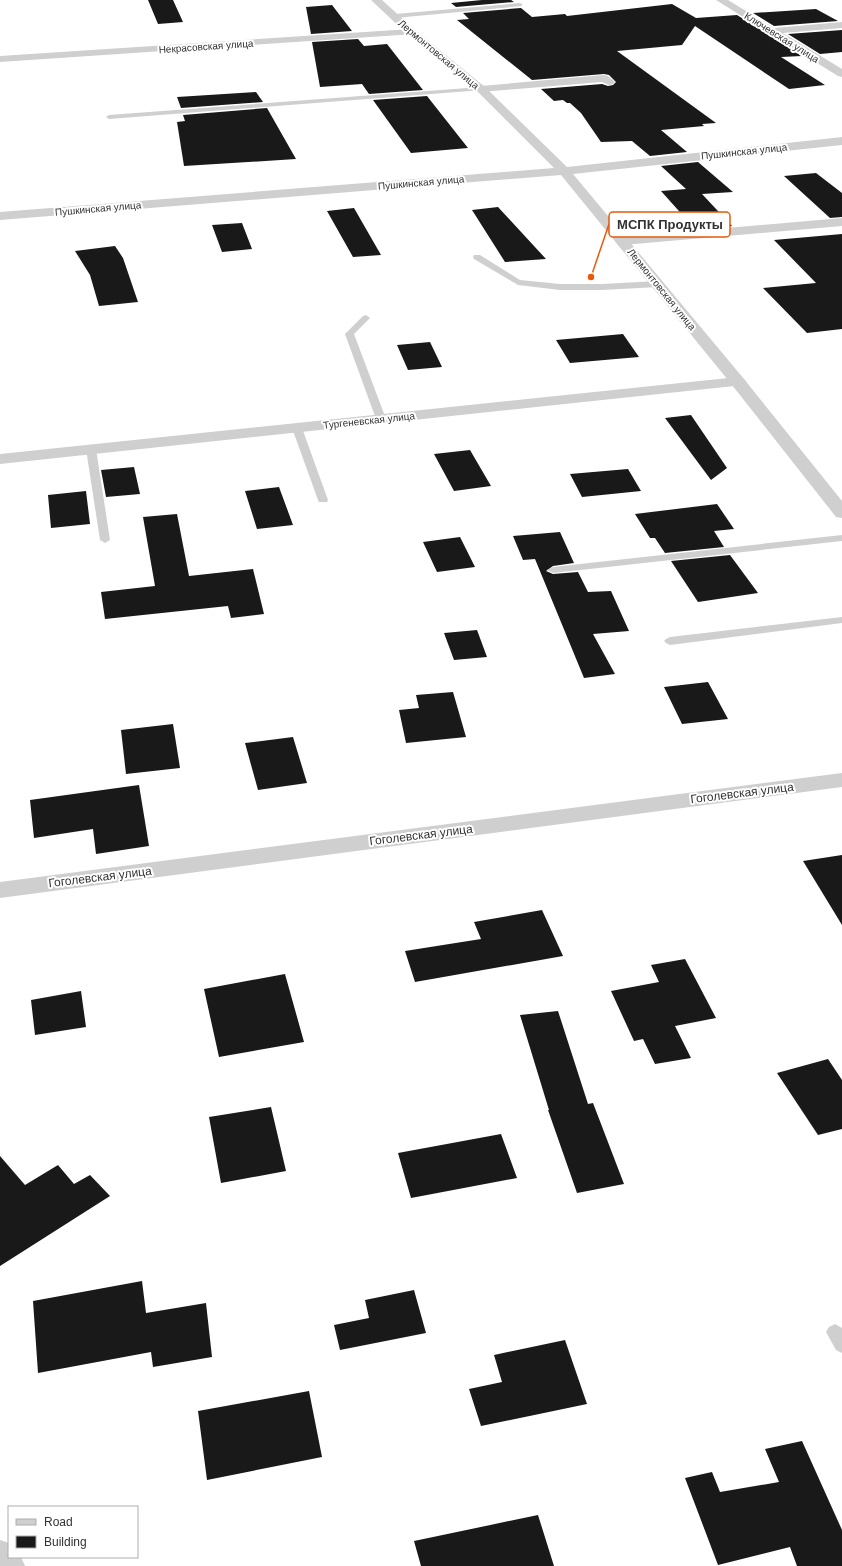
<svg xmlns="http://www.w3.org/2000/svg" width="842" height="1566" font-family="Arial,sans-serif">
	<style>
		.building { fill: #191919 }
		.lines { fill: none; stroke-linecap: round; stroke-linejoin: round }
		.service { fill: #cfcfcf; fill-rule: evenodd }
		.minor { fill: #cfcfcf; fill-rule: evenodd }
		.tertiary { fill: #cfcfcf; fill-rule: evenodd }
		.labels { text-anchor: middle; stroke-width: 4; stroke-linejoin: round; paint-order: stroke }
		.far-street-label { font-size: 10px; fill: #323232; stroke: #fff }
		.street-label { font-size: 12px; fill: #323232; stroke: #fff }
		.leader { fill: none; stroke: #e8590c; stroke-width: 1.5 }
		.callout-dot { fill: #e8590c; stroke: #fff; stroke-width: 1.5 }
		.callout { fill: #fff; stroke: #e8590c; stroke-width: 1.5 }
		.callout-label { font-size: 13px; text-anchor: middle; font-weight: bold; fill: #323232 }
	</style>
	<rect width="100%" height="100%" fill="#fff"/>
	<path class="building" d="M148,0H173L183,22L158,24Z
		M482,0H511L514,2L456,7L451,3Z
		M672,4L696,18L737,15L802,56L781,57L825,85L789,89L695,26L682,45L617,51L716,123L702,124L704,126L661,130L687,152L650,156L632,141L601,142L581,113L570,103H567L563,100L554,101L541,89L602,84L608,86L613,85L616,82L609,75L604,74L532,80L457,20L469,19L463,13L521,8L532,17L565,14L567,16Z
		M332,5L352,31L311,34L306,7Z
		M816,9L838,21L774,26L753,13Z
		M842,30V52L820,54L788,34Z
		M358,39L364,46L387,44L423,90L369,94L362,84L320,87L312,42Z
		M256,92L263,102L181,108L177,97Z
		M427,96L468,148L411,153L373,100Z
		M267,108L296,159L184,166L177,122L185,121L183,115Z
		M698,162L733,192L702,194L732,226L695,229L661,191L686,189L661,166Z
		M816,173L842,193V217L830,218L784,176Z
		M498,207L546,259L505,262L472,210Z
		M354,208L381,255L353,257L327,211Z
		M242,223L252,249L222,252L212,225Z
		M842,234V329L807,333L763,288L816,283L774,240Z
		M115,246L123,258L138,302L99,306L90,275L75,251Z
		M623,334L639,357L570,363L556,340Z
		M430,342L442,367L408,370L397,345Z
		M691,415L727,468L711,480L665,418Z
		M470,450L491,486L454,491L434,454Z
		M134,467L140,494L106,497L101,470Z
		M628,469L641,491L582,497L570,474Z
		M279,487L293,525L257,529L245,491Z
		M86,491L90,524L51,528L48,495Z
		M717,504L734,529L714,531L724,547L665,553L655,538H650L635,514Z
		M177,514L189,576L253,569L264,614L231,618L228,606L105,619L101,592L155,586L143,517Z
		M560,532L574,563L553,566L546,571L553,574L578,572L588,592L611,591L629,631L593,634L615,674L584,678L535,559L523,560L513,536Z
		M460,537L475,567L437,572L423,542Z
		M730,555L758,593L698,602L671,561Z
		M477,630L487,657L454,660L444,633Z
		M708,682L728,719L682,724L664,687Z
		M453,692L466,737L406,743L399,710L419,708L416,695Z
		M173,724L180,768L126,774L121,730Z
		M293,737L307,783L258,790L245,743Z
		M139,785L149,846L96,854L93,829L34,838L30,800Z
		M842,855V925L803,861Z
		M542,910L563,956L415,982L405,951L481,939L474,922Z
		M685,959L716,1018L675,1026L691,1058L655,1064L643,1039L634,1041L611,991L659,982L651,965Z
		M285,974L304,1042L219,1057L204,989Z
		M81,991L86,1027L35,1035L31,1000Z
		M558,1011L588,1104L593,1103L624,1184L577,1193L548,1110H549L520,1015Z
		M828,1059L842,1080V1129L818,1135L777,1073Z
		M271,1107L286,1171L221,1183L209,1117Z
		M501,1134L517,1178L411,1198L398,1153Z
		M0,1156L25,1185L58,1165L74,1184L90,1175L110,1196L0,1266Z
		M142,1281L146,1313L206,1303L212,1357L153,1367L151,1352L38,1373L33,1301Z
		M414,1290L426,1333L340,1350L334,1325L369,1318L365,1300Z
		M565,1340L587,1404L481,1426L469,1389L502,1382L494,1355Z
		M309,1391L322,1457L207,1480L198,1411Z
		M802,1441L842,1530V1566H797L790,1547L718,1565L685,1478L712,1472L720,1492L779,1482L765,1449Z
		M538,1515L554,1566H421L414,1541Z"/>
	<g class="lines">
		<path class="service" d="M520,3L522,4V6L395,18L392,16L395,14Z
			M481,87L483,88V90L109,119L106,117L109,115Z
			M474,255H480L520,280L560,284H602L658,281L662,284L658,287L602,290H560L518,285L474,259L473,257Z
			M366,315L370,318L354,334L386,419L381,422L376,419L345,334L363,316Z
			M297,425L302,428L328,500L327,502H319L318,500L292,428Z
			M91,446L96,449L110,540L105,543L100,540L86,449Z
			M842,535V541L553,573L547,570L553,567Z
			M842,617V623L670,645L666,643L664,641L666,639L670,637Z
			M835,1324L842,1328V1353L836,1350L826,1332L829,1327Z"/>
		<path class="minor" d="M716,0H728L774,28L842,22V28L783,33L842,69V77L838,76Z
			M411,29L416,32L415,34L0,62V56Z
			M604,75L608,76L615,82L613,84L609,85L602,82L481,92L477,91L475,89L477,87L481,86Z
			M842,218V226L623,245L618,244L616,241L618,238L623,237Z
			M738,377L744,379L746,382L744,385L0,464V454Z
			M0,1540L9,1543V1557H21L25,1566H0Z"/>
		<path class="tertiary" d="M371,0H382L415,30L485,87L567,167L842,137V145L573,174L744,379L842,501V518L836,517L732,385L561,175L0,220V212L554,168L477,91L407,34Z
			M842,773V787L0,898V882Z"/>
	</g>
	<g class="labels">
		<g class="far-street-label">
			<text transform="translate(782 37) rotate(32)" y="4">Ключевская улица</text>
			<text transform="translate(206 46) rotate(-4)" y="4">Некрасовская улица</text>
			<text transform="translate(439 54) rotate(40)" y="4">Лермонтовская улица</text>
			<text transform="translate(744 151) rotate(-6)" y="4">Пушкинская улица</text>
			<text transform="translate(421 182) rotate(-5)" y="4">Пушкинская улица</text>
			<text transform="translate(98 208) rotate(-5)" y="4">Пушкинская улица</text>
			<text transform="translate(662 289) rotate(51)" y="4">Лермонтовская улица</text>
			<text transform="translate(369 420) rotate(-6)" y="4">Тургеневская улица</text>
		</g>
		<g class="street-label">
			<text transform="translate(742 793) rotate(-7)" y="4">Гоголевская улица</text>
			<text transform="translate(421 835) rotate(-7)" y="4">Гоголевская улица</text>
			<text transform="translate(100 877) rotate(-7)" y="4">Гоголевская улица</text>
		</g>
	</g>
	<path class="leader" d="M591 277L609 224"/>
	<circle class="callout-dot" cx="591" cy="277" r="4"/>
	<rect class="callout" x="609" y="212" width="121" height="25" rx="4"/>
	<g class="callout-label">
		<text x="670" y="229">МСПК Продукты</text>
	</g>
	<rect x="8" y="1506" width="130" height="52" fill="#ffffff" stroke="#adadad"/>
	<rect x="16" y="1519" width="20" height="6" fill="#cfcfcf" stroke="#adadad"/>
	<text x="44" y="1526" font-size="12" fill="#323232">Road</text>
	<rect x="16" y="1536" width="20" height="12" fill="#191919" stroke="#adadad"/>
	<text x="44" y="1546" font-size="12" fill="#323232">Building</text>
</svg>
